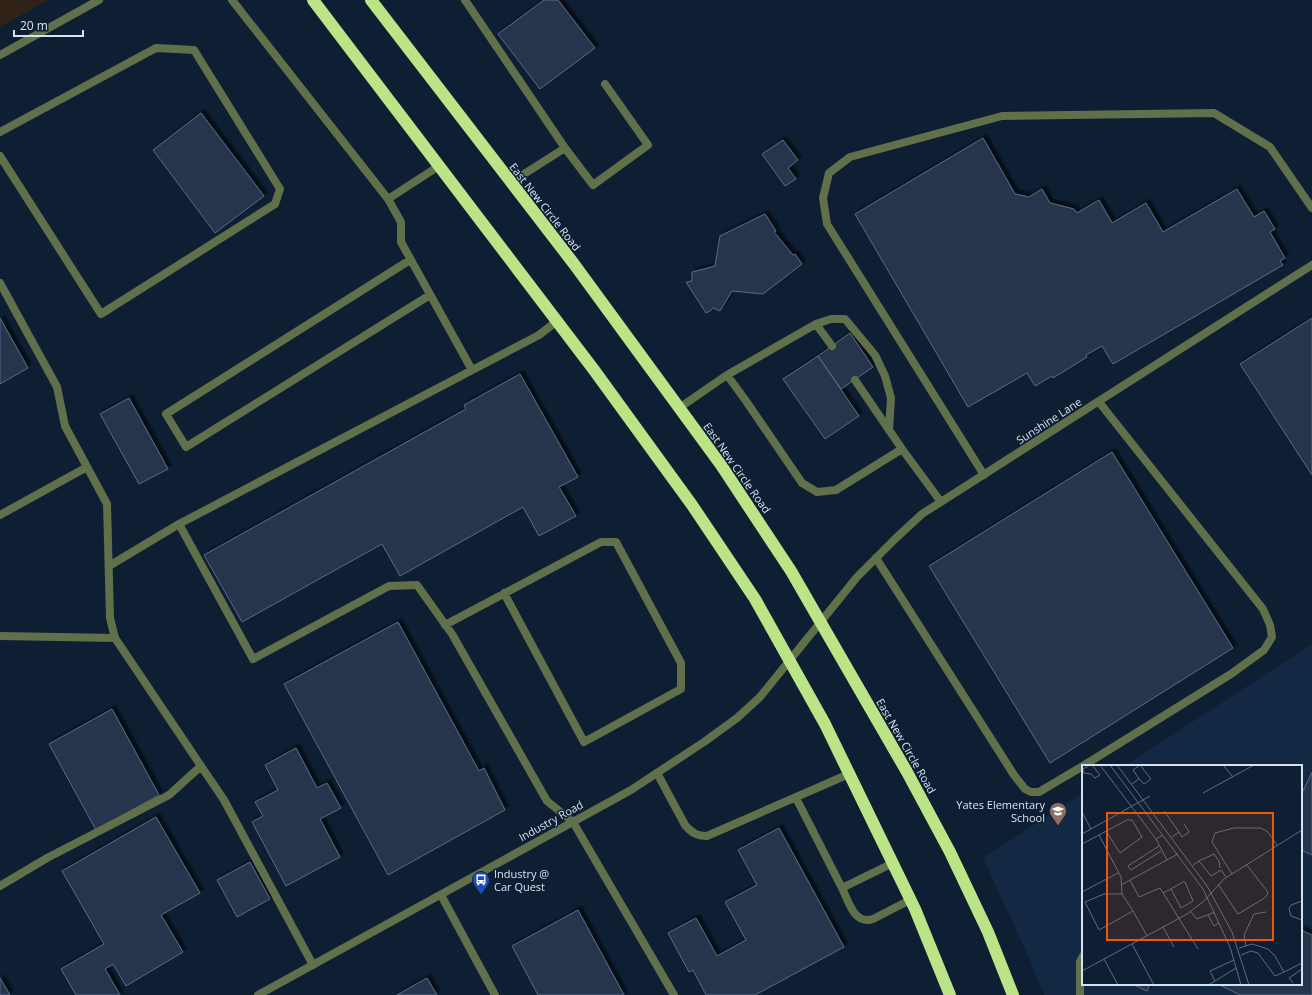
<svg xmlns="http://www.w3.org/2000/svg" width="1312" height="995" font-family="'Open Sans',sans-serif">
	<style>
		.commercial { fill: #302216 }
		.built { fill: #132842 }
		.building { fill: #25364c; stroke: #586b84; filter: url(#shadow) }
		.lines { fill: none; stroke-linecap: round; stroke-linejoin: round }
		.lane { stroke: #5f704b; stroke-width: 8 }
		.street { stroke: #5f704b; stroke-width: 8 }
		.highway { stroke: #bae486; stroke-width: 12 }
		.labels { text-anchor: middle; stroke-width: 3; stroke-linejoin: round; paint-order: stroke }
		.street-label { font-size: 11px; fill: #d7e2f0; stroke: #0e1f33 }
		.poi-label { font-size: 11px; fill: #d7e2f0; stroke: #0e1f33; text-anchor: end }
		.inset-road { fill: none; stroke: #5e6d7f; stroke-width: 1 }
		.view { fill: #e8590c; fill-opacity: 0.15; stroke: #e8590c; stroke-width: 2 }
		.inset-edge { fill: none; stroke: #d7e2f0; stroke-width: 2 }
	</style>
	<defs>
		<filter id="shadow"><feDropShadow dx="3.5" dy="-3.5" stdDeviation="1" flood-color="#0009"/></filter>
	</defs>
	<rect width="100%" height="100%" fill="#0e1f33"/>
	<path class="commercial" d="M0,0H48L0,27Z"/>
	<path class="built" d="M1312,644V995H1044L1028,956L983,858L1083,793V984H1301V766H1125Z"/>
	<path class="building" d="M544,0H558L595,48L540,89L498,34Z
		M201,113L264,196L215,233L153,150Z
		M983,138L1015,194L1029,197L1042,189L1050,203L1074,209L1077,213L1099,200L1112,223L1146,203L1163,232L1237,189L1254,217L1264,211L1275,229L1270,232L1285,258L1280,261L1283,265L1113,364L1102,346L1086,355L1087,357L1053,378L1052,376L1035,386L1027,373L968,407L855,214Z
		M783,140L798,160L788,168L796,179L785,186L762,154Z
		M765,214L776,231L774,232L793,255L795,254L802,264L763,294L732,291L720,311L713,308L710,311L706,313L686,282L692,281V272L715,266L720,236Z
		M0,318L28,368L0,384Z
		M1312,318V475L1240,364Z
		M850,333L873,367L841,389L818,356Z
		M818,356L859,416L825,439L783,379Z
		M520,374L578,477L559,487L576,516L539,536L523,507L400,576L382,544L242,622L204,555L466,409L464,405Z
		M129,398L168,469L139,484L100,414Z
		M1112,452L1233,648L1050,763L929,566Z
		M398,622L479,771L484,768L505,810L388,875L284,684Z
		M112,709L159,795L96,830L49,744Z
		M296,748L317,788L327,783L341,808L320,819L340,857L286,886L252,822L263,816L255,802L278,790L265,765Z
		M1312,772V855L1301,850V795Z
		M156,817L200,893L161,915L183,952L126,986L113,964L105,969L120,995H76L61,969L104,944L62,871Z
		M779,828L844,947L755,995H706L693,970L689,972L668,933L696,918L717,956L746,940L725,902L757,885L738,850Z
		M250,862L270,899L237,917L217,880Z
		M578,910L624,995H538L512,946Z
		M1301,930L1312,935V995H1240L1218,984H1301Z
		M0,978L10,995H0Z
		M427,978L437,995H397Z
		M1132,984H1150L1147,991Z"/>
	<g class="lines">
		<path class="lane" d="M232,0L388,199L439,166
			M465,0L565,148L510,183
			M0,132L156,48L194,50L280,189L275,204L101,314L0,156
			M565,148L593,185L648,145L605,84
			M388,199L401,222V242L472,370
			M410,260L166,414L186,447L430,295
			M0,283L57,387L65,426L107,504L110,618L115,638L201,766L169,795L47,858L0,886
			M816,324L832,346
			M727,375L816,324L831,319H845L875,355L885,376L891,398L889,430
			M855,380L902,449
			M679,408L727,375L746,401L802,483L817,492L836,490L902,449L941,502
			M984,475L827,224L823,198L829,173L850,157L1002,116L1214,113L1270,147L1312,208
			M0,515L87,467
			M179,524L539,335L557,321
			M876,558L1014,775L1025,789L1031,792H1039L1083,766
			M109,566L179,524L253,659L389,586L417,585L452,634L547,801L573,822L674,995
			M445,625L601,542H616L681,663V689L584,742L504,593
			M0,636L115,638
			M201,766L224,800L313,965
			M1083,766L1231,674L1264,650L1272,637L1270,625L1263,609L1099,402
			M657,773L685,825C692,833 697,836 707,836L849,774
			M796,798L842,888L893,863
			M842,888C849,902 854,925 873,919L910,900
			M441,895L495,995
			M1080,995V962L1083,956"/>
		<path class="street" d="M0,55L99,0
			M258,995L631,790L704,742L737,718L760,697L857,577L896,538L922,514L1312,265"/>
		<path class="highway" d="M313,0L594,370L692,505L755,599L825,724L915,909L950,995
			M371,0L574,264L721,465L791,571L907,772L950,852L988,932L1013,995"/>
	</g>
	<defs>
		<symbol id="school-pin" viewBox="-11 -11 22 30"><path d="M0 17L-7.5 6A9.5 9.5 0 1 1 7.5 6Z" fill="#8d6e63" stroke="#0e1f33"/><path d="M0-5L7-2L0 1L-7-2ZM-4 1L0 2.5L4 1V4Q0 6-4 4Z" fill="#fff"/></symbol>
		<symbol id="bus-pin" viewBox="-11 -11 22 30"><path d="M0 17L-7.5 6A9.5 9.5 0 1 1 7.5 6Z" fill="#1a4fb4" stroke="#0e1f33"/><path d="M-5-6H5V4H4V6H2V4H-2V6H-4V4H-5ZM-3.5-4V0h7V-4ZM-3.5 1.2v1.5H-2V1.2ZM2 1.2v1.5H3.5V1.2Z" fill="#fff"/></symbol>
	</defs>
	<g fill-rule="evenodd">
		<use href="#school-pin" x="1048" y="801" width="20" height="27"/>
		<use href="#bus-pin" x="471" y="870" width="20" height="27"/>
	</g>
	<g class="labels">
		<g class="street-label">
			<text transform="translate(545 207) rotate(52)" y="4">East New Circle Road</text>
			<text transform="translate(1049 421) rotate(-33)" y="4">Sunshine Lane</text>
			<text transform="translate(737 468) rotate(55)" y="4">East New Circle Road</text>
			<text transform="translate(906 746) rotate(60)" y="4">East New Circle Road</text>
			<text transform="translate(551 821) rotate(-29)" y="4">Industry Road</text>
		</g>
		<g class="poi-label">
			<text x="1045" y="809">Yates Elementary<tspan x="1045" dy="13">School</tspan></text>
			<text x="494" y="878" text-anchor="start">Industry @<tspan x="494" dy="13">Car Quest</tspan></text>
		</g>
	</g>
	<g transform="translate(1082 765)">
		<rect width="220" height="220" fill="#0e1f33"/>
		<path class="inset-road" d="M8,0L1,4L2,8L9,9L13,13L18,10L10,0M18,0L74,74L81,70M28,0L121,124L148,182L159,220M35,0L125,121L150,167L167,220M141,0L151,12M50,19L57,14L51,5L58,0L69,14L62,19L57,14M121,28L172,0M82,46L97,67L90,72M0,47L9,64M97,67L100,72L107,67L102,59M0,69L68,31M17,70L39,112L40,129L51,146L17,165L3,137L22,129H40M74,74L85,95M0,79L17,70L45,55H50L60,72L38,88L24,66M77,81L46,101L49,105L79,86M117,96L132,89L137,96L138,103M111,100L117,96L129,111L139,105L144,112M150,109L130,77L133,68L152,63H179L186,67L195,80M48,115L96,89M136,119L156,149L181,134L186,129L185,126L164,99M39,120L48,115L57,132L78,123L116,184M0,127L36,108M81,128L89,124L101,117H103L111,136L99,143L89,124M220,136L209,140L207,144L209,151L220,155M51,146L65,171M108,146L115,154L133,147M126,150L132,161L137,158M81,162L92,182M50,179L72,220M164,181L162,170L172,149L184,147M157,183L170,179L186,184L193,191L202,207L193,211L176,188L169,186L159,190M22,194L36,220M0,206L105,149L121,137L142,114L220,65M202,207L220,198M133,216L154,203M211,218L207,213L220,204M126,220L133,216L128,206L152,195"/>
		<path class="view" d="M25,48H191V175H25Z"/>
		<rect width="220" height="220" class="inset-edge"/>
	</g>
	<path d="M14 30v6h69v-6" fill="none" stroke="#d7e2f0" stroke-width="2"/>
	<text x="20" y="30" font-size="12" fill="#d7e2f0" stroke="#0e1f33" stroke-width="3" paint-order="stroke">20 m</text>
</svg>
